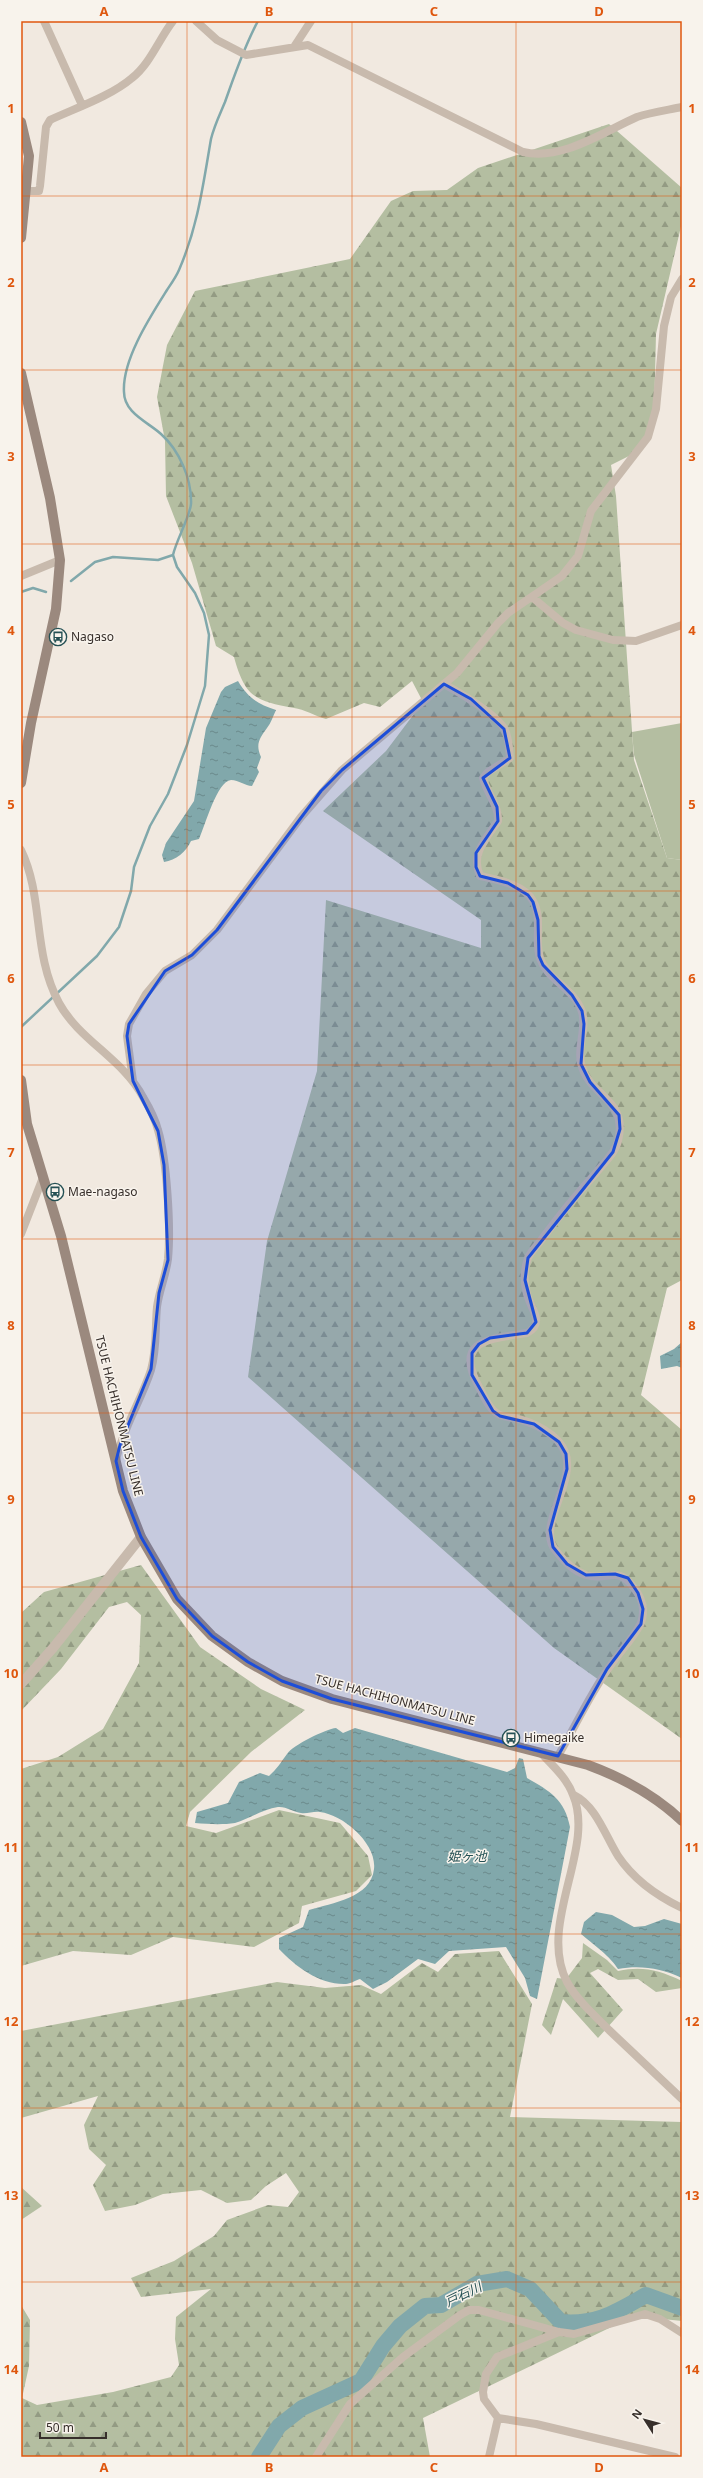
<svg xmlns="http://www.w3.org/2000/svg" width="703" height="2478" font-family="'Noto Sans','Noto Sans JP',sans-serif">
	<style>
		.forest { fill: url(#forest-firs) }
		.pitch { fill: #b4bea1 }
		.water { fill: url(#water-ripples) }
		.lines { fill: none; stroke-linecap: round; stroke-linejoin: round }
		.stream { stroke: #81a8ab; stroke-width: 2.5 }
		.river { stroke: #81a8ab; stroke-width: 16 }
		.minor { stroke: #c8baad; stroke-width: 8 }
		.tertiary { stroke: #c8baad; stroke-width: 10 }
		.secondary { stroke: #9b897e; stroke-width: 10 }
		.marked { fill: #1d4ed8; fill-opacity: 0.2; stroke: #1d4ed8; stroke-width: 3; stroke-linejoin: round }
		.grid { fill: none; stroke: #df570e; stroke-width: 1; stroke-opacity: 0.55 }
		.labels { text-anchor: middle; stroke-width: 3; stroke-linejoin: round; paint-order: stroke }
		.poi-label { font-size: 12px; fill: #372f2b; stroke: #f8f3ec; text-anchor: start }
		.street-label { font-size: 12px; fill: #372f2b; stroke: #f8f3ec }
		.water-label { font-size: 13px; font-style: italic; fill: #245054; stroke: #f8f3ec }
		.neatline { fill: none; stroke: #df570e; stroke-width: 1.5 }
		.grid-label { font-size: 13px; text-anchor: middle; font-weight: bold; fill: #df570e }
	</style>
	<defs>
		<pattern id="forest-firs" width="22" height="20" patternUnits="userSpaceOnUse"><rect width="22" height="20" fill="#b4bea1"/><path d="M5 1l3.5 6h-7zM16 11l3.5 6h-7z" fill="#939b83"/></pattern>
		<pattern id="water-ripples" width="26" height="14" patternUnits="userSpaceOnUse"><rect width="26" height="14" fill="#81a8ab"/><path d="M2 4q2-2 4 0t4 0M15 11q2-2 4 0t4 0" fill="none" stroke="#6a898b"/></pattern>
	</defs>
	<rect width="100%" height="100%" fill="#f1e9e0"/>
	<path class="forest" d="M609,124L682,188V222L656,334L654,417L637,452L611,465L616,496L634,760L667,858L682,860V1280L667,1288L641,1395L682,1430V1739L554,1648L248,1377L267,1241L317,1071L326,900L481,948V920L323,811L386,751L423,702L412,681L380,707L364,703L326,719C315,716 304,709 294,708C255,701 245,697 234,657L216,646L192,563L166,496L165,441L157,397L167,345L195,291L350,259L391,201L413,191L447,190L478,168Z
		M141,1565L200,1647L261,1689L305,1710L251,1752L190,1812L186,1826L216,1833L279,1810L340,1823L368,1856L372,1875L356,1891L302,1906L299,1923L254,1947L173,1937L131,1955L73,1951L21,1966V1769L58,1757L103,1729L139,1663L141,1615L127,1602L109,1607L61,1669L21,1711V1613L44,1592Z
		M583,1943L607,1960L618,1971C643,1966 658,1970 682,1981V1988L656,1992L638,1979L618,1980L598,1969L590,1973L623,2010L598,2038L563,1999L551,2035L542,2025L557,1978L566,1979L582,1958Z
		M499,1951L532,2004L510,2117L682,2122V2321L634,2316L423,2418L430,2457H21V2305L30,2320L29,2366L22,2398L37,2405L113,2392L171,2377L179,2365L175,2339L176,2317L211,2289L141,2297L131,2278L174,2261L214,2236L227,2220L268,2205L288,2207L299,2192L286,2173L266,2186L251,2200L227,2203L201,2190L163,2194L135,2205L105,2211L93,2185L106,2165L89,2149L84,2125L98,2096L21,2118V2031L277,1982L325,1988L361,1985L381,1994L422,1963L438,1972L455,1954Z
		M21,2187L42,2206L21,2220Z"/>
	<path class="pitch" d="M682,723V860L667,858L634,755L632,732Z"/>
	<path class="water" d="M238,681C248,698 258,704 276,710C273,716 271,723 267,728C260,738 255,744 261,757L257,768L259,772L252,786C245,786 239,780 231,780C217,781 205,826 199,839L191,841C186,852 176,860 164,862L162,855L166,843L194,801L206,728L221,692L225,687Z
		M682,1342V1368L677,1366L661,1369L660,1356L674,1349Z
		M336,1728L343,1733L355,1728L507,1772L515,1768L519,1758L523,1759L527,1778C550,1791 565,1800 570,1827L537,1999L530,1996L525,1978L506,1947L449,1951L435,1964L418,1959L387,1982L373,1989L360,1979C356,1980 350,1984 346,1984C320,1985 296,1967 279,1949V1938L303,1927L309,1910C332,1903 371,1898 374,1869C377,1844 344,1815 320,1812C314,1811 307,1814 301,1813C294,1812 285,1806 278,1807C263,1809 249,1819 235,1823C222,1825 208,1824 195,1823L197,1812L228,1803L239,1782L260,1773L269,1776C277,1769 281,1762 287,1754C293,1745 326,1729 336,1728Z
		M596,1912L612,1915L634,1927L645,1926L664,1919L682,1924V1978C661,1968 640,1965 618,1969C612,1958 592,1943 581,1934L584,1922Z"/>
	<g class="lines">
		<path class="stream" d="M71,581L95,562L113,557L158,560L173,555
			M21,592L33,588L46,592
			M21,1027L97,956L119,927L131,891L134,867L150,826L168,794L187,745L205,686L209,635L204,613L195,593L177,567L173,555C176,541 190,516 191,504C192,479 179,450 161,434C148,422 124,413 124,392C122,360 150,317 167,290C171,284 176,277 179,270C198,226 203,185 211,139C214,126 220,114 225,102C235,74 244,47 258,21"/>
		<path class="river" d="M259,2457L279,2426L302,2408L361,2381L383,2346L400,2326L425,2306L441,2305L477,2284L507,2279L530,2289L561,2322C597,2325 616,2312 646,2295L682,2308"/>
		<path class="minor" d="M44,21L82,105
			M196,21L217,40L246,55L308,45L523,152C562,161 603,132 637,117C651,112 668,110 682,107
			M294,47L311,21
			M27,191H39L40,186L46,127L50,120C76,108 111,96 132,78C150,64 159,39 173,21
			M21,576L60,560
			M532,597L563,623L576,630L613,640L636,641L682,625
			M444,684C460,693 497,714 505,730C509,739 509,749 510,758L488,772L483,778C487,794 499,805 498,821C486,839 470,854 480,876C497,880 524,884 533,901C543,919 534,940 540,958C547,980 575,989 582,1012C587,1029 577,1046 581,1063C588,1097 629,1098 618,1141C615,1153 604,1163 596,1173C577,1194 559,1216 542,1239C538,1245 531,1251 528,1258C524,1269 524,1283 527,1294C530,1308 546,1323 527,1333C489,1339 452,1340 480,1389C485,1398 490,1411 500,1415C504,1417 510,1417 514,1418C533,1422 558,1434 565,1452C577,1482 535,1527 556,1551C564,1561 573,1571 586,1575C608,1582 617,1564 634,1588C639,1594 643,1603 643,1610C643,1615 642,1621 640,1625C631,1641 618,1654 608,1669C589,1696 575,1727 558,1756
			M21,850C44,897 32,953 59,1003C79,1040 123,1059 143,1097C149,1107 155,1118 158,1130C167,1160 171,1228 168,1259C166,1275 159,1291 157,1307C155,1328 157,1349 151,1370C141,1401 123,1428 116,1460
			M133,1081L127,1036L129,1024L146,994L165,971L192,955L217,930L301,817L342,770L457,673L498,623L508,613L562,576L578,556L591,511L648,437L656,409L664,326L671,297L682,279
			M21,1234L42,1180
			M540,1752C552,1765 567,1778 573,1795C596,1848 537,1924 567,1982C577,2000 594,2015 609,2030C633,2053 658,2076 682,2099
			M574,1795C596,1806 605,1835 618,1856C634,1880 657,1896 682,1908
			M559,2332L497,2357L486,2374L483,2392L484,2399L498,2418L536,2424L675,2457
			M316,2457L350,2404L403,2357L460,2315L469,2310H479L559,2332L574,2334L645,2314L660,2319L682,2333
			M489,2457L498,2418"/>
		<path class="tertiary" d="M21,1684L53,1648L141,1537"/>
		<path class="secondary" d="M21,122L29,156L21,238
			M21,373L50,498L60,560L56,609L31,723L21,783
			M21,1080L27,1124L61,1236L123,1491L141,1537L177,1599L212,1636L248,1662L282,1681L332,1699L588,1765C623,1778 655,1795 682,1821"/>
	</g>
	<path class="marked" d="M444,684L471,699L504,729L510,758L483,778L497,807L498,821L476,853V867L480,876L508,883L528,895L533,902L538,920L539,956L543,965L572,995L582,1011L584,1024L581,1064L590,1082L619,1115L620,1129L613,1152L528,1258L525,1280L536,1322L527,1333L490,1338L479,1344L472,1353V1375L493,1411L500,1416L534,1424L559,1442L566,1454L567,1469L550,1530L553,1547L567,1564L586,1575L615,1574L628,1578L638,1593L643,1609L641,1624L607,1669L558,1756L332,1699L282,1681L248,1662L212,1636L177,1599L141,1537L123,1491L116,1461L120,1445L151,1369L159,1293L168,1260L164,1165L158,1131L133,1081L127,1036L129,1024L165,971L192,955L217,930L321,791L342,770Z"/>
	<path class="grid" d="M187,21V2457M352,21V2457M516,21V2457M21,196H682M21,370H682M21,544H682M21,717H682M21,891H682M21,1065H682M21,1239H682M21,1413H682M21,1587H682M21,1761H682M21,1934H682M21,2108H682M21,2282H682"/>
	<defs>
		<symbol id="bus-ring" viewBox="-11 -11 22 22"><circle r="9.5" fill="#f8f3ec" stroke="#245054" stroke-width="1.5"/><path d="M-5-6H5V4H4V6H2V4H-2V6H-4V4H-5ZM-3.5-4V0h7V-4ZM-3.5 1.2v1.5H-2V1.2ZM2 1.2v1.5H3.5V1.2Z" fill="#245054"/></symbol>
	</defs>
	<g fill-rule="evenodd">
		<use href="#bus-ring" x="48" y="627" width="20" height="20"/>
		<use href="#bus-ring" x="45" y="1182" width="20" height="20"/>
		<use href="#bus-ring" x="501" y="1728" width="20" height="20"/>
	</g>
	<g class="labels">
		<g class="poi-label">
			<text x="71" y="641">Nagaso</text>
			<text x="68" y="1196">Mae-nagaso</text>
			<text x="524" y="1742">Himegaike</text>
		</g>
		<g class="street-label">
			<text transform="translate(119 1416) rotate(76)" y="4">TSUE HACHIHONMATSU LINE</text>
			<text transform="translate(395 1700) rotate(15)" y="4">TSUE HACHIHONMATSU LINE</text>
		</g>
		<g class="water-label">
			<text x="467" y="1861">姫ヶ池</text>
			<text transform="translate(463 2294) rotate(-26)" y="5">戸石川</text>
		</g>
	</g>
	<rect width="703" height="2478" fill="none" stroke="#f8f3ec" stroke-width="44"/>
	<g transform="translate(645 2420) rotate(306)" stroke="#f8f3ec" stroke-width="3" paint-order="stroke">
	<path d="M0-3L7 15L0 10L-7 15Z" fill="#372f2b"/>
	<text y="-6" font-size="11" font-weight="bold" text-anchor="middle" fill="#372f2b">N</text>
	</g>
	<path d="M40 2432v6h66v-6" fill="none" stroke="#372f2b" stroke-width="2"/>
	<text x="46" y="2432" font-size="12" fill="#372f2b" stroke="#f8f3ec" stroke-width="3" paint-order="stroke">50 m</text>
	<rect x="22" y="22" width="659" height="2434" class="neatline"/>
	<g class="grid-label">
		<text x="104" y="16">A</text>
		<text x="269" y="16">B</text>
		<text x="434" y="16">C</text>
		<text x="599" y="16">D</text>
		<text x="11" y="113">1</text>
		<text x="692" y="113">1</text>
		<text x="11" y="287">2</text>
		<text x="692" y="287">2</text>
		<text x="11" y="461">3</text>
		<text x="692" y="461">3</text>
		<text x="11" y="635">4</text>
		<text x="692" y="635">4</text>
		<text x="11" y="809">5</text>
		<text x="692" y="809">5</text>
		<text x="11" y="983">6</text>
		<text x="692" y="983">6</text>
		<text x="11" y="1157">7</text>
		<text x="692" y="1157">7</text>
		<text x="11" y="1330">8</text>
		<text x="692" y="1330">8</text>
		<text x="11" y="1504">9</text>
		<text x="692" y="1504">9</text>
		<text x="11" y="1678">10</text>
		<text x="692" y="1678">10</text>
		<text x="11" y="1852">11</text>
		<text x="692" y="1852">11</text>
		<text x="11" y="2026">12</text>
		<text x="692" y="2026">12</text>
		<text x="11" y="2200">13</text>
		<text x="692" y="2200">13</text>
		<text x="11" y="2374">14</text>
		<text x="692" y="2374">14</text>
		<text x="104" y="2472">A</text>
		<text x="269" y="2472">B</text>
		<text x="434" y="2472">C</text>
		<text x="599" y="2472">D</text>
	</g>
</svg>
